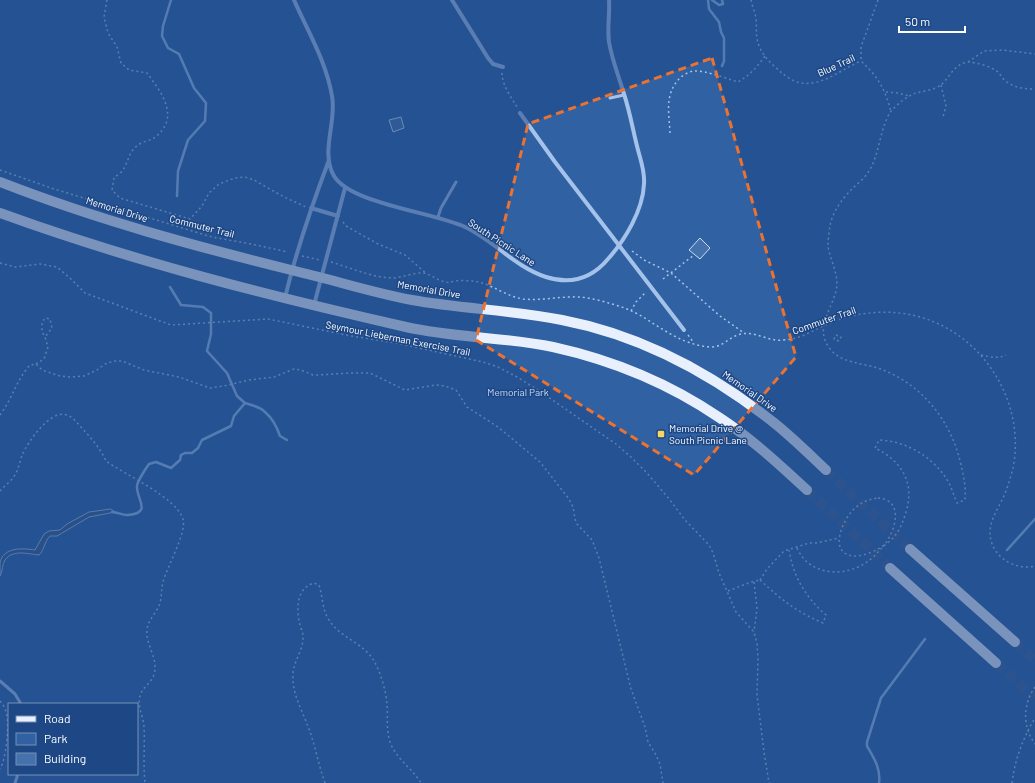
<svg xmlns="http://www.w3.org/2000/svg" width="1035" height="783" font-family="Barlow,sans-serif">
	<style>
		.green { fill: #3061a2; fill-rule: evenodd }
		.water { fill: #3c5b88; stroke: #97bdec }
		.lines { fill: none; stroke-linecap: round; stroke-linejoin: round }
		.stream { stroke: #97bdec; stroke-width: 2.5 }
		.building { fill: #4571ad; stroke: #c9ddf8 }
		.primary-tunnel { stroke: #3f6397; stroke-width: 10; stroke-dasharray: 10 5; stroke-linecap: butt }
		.path { stroke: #a4c2ea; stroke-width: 1.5; stroke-dasharray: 2 3; stroke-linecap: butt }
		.lane { stroke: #a4c2ea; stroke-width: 3 }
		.street { stroke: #a4c2ea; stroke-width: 4 }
		.primary { stroke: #e8f0fe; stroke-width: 10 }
		.marked { fill: none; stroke: #eb7230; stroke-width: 3; stroke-dasharray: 8 5; stroke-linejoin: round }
		.poi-dot { fill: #fad262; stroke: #1d4785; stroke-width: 1.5 }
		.labels { text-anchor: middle; stroke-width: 3; stroke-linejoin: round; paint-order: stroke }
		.street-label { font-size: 10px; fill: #fff; stroke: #1d4785 }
		.park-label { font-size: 10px; fill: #c9ddf8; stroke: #1d4785 }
		.poi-label { font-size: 10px; fill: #fff; stroke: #1d4785; text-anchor: start }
	</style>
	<rect width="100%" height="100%" fill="#1d4785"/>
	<path class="green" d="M0,0H1035V783H0ZM9,704H137V774H9Z"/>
	<path class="water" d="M111,509L115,512L89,517L57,536H50C43,544 45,549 39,555C28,554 13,549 5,560C2,564 3,571 0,576C0,572 0,567 0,563C3,547 22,548 35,550L44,534L49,531L60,530L67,524L89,512Z"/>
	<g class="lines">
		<path class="stream" d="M171,0L163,26L162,36L168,48L179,54L194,88L206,103L205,121L188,140L178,171L177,196
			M708,0L709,9L719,22L721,32L724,38V61L722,66
			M712,0L719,5L723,4L722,0
			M245,403C251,405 261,407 265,412C272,418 277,427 280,436L287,440
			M112,512C118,512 123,516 128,515C153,513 136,499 137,486C137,482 146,468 149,464L156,462L171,468L180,460L181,455L185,453H192L198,448L202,440L231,426L234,416L245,403L237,396L227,373L207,351L211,334V313L203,307L181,305L170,287
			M1007,550L1035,519
			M879,783C881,769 874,758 867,746V742L881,698L925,639"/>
	</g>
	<path class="building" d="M401,117L404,128L393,132L389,120Z
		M700,238L710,248L700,259L689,250Z"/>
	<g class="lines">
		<path class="primary-tunnel" d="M826,470L910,549
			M807,490L890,568
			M1015,642L1035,661
			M996,663L1035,698"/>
		<path class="path" d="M107,0L104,17L108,33L117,47L121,63L129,70L147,73C162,93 181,118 154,138C149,141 141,142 137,146C129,151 128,163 123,170C121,173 116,176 114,178L112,190L120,198L190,219L202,206L209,193L219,184L235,178L245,177L254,180L284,197L306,207
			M751,0C752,6 755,12 756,18C757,29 755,38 760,48C763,55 768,60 773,65C787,78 797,87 817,82C833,78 846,67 861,61
			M878,0L861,47V61C879,78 885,89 891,112
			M968,62L984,51L1002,50L1035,54
			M502,73C502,85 511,97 517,107
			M941,85L946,106L943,117
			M886,92L898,93L909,96
			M670,133C669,112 664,93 681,77C685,74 690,71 695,71C704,70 728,79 738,82C750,75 757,67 765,56
			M0,170L54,189L212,237L251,244L288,252
			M343,222L346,226L378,244L405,255L427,274
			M632,251L644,260L671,273L720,316L744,333
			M302,256L320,260
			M331,262C351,268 371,277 391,278C402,278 414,272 424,273C432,275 438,281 446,282C449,283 451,282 455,281C461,280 468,281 474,281C492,284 505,296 523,299C542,301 561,296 580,297C591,298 602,301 612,304C623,307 633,311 643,317C664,330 685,346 712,347C723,347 730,336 741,334C756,331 769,342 783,340C800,339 808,333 823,326C853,312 888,308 920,317C984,335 1026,403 1013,468C1010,479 1007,490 1002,500C997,510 991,519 990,531C989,555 1013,571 1035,566
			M0,263L15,267L40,264L57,267L70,278L85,293L171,325L268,319L351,336L396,343L483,362L498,367L517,377L538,390L616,444L632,458L647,473L670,500L685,520L709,545L713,553L719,573L736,612L754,632L757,644L758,659L757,695L764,752L769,783
			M663,279L694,255
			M631,311L636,302L646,292
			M688,335L694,343
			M836,335L841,337L839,341L834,339Z
			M981,355C991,357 998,359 1006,355
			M36,364L44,359L48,347L45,337L42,332V323L45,318L50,319L52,328L45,337
			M0,415C12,399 17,379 30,365L36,364L42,370L60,376L71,377L84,376L97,370L105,364L114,361H122L144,370L179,377L210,388L224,386L249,380L274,377L294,369L301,370L313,375H319L349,373H370L405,390L436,385L445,386L456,390L467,407L498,427L540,462L569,499L573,507L575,519L577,524L592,540L599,558L631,689L645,727L648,742L655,753L660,764L663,783
			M0,491C5,485 13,480 16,473C19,467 20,461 22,455C28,442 50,409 67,415C73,417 77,423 81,427C91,438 100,448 106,461C125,475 176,497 183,519C187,532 167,567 163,582C161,589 162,596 160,603C157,613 148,619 147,630C145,644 159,659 154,674C152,683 142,687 140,696C137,706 143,716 144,726C145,745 143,764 145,783
			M878,498C904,500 896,529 885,544C881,549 862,557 854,556C828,554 842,521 853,510C860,503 868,499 878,498Z
			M797,548C810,578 850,578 872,558C877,554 880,549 885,545C887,543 890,541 892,539C899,532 903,522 906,512C915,483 902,461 875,448L879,440C907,441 935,458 949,483C952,489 954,496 957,503L965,500C966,488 964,477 961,465C952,423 924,386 883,370C864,362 840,365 828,346C814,325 836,305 837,284C837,271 830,259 828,246C828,240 829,232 830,226C832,213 842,199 851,190C857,184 865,178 869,171C880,154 880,125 892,110C899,103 907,96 916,93C924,91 934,90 941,85C950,77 954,64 968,62C976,62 992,67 998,72C1001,75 1003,80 1007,82C1015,88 1025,89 1035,89
			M760,580C782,600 795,611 823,623L826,615C806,598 793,576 789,550
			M760,580L767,569L784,551L809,543H816L839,538
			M754,582L757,608L754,632
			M728,591L751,582L760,580
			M1035,687C1023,704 1022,726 1035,744
			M0,701C3,704 5,708 6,712C10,723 6,760 0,769
			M325,783C318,764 315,743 307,724C301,708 292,693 293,675C293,661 304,650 303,636C303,632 301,629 300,625C296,610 296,588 314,583L319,585C323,597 322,610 329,620C340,638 364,643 374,661C381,673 386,691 387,705C388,717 386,730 390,742C396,759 412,768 421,783
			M1012,783C1015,759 1023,738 1035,718"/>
		<path class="lane" d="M610,98L624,95
			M438,217L441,208L456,182
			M0,681L15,694L21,704
			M15,783L18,774"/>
		<path class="street" d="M294,0C308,32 326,61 332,96C337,122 320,152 334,176C351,204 433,212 465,227C493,240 515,267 546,277C571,285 592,278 608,259C625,240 643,210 644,184C645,172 641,161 638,150C633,131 630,112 624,94C619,77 612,60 609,42C607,28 610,14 609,0
			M452,0L488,58L493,64L503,67
			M520,113L555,162L684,330
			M311,208L338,216
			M285,298C296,251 312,205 329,160
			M314,305L345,188"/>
		<path class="primary" d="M0,182C97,220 198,247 299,272C337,281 374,293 412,300C462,309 513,310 562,320C640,335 711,373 773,422C792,437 809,454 826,470
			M0,213C132,261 269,296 406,327C455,338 505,337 553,347C612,360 670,384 720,418C752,439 780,465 807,490
			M910,549L1015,642
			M890,568L996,663"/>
	</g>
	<path d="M0 0H1035V783H0ZM712,58L796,357L694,475L476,340L528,124Z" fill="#1d4785" fill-opacity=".55" fill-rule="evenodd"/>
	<path class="marked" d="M712,58L796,357L694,475L476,340L528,124Z"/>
	<rect class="poi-dot" x="657" y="430" width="8" height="8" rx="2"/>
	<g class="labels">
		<g class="street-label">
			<text transform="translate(836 65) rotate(-25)" y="4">Blue Trail</text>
			<text transform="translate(117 209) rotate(17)" y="4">Memorial Drive</text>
			<text transform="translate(202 226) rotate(14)" y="4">Commuter Trail</text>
			<text transform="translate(502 242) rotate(33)" y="4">South Picnic Lane</text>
			<text transform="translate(429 289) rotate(10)" y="4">Memorial Drive</text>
			<text transform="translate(824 320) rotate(-19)" y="4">Commuter Trail</text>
			<text transform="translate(398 338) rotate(11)" y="4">Seymour Lieberman Exercise Trail</text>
			<text transform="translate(750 391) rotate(35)" y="4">Memorial Drive</text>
		</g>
		<g class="park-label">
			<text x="518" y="396">Memorial Park</text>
		</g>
		<g class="poi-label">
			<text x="669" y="432">Memorial Drive @<tspan x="669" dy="12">South Picnic Lane</tspan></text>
		</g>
	</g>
	<rect x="8" y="703" width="130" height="72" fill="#1d4785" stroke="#7791b6"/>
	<rect x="16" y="716" width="20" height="6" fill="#e8f0fe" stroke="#7791b6"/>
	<text x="44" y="723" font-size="12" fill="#ffffff">Road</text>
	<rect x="16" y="733" width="20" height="12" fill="#3061a2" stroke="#7791b6"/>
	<text x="44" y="743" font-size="12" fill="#ffffff">Park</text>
	<rect x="16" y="753" width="20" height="12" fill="#4571ad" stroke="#7791b6"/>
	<text x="44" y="763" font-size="12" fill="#ffffff">Building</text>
	<path d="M899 26v6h66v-6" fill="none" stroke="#ffffff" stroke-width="2"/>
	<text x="905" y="26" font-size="12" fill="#ffffff" stroke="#1d4785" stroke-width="3" paint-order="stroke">50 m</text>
</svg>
